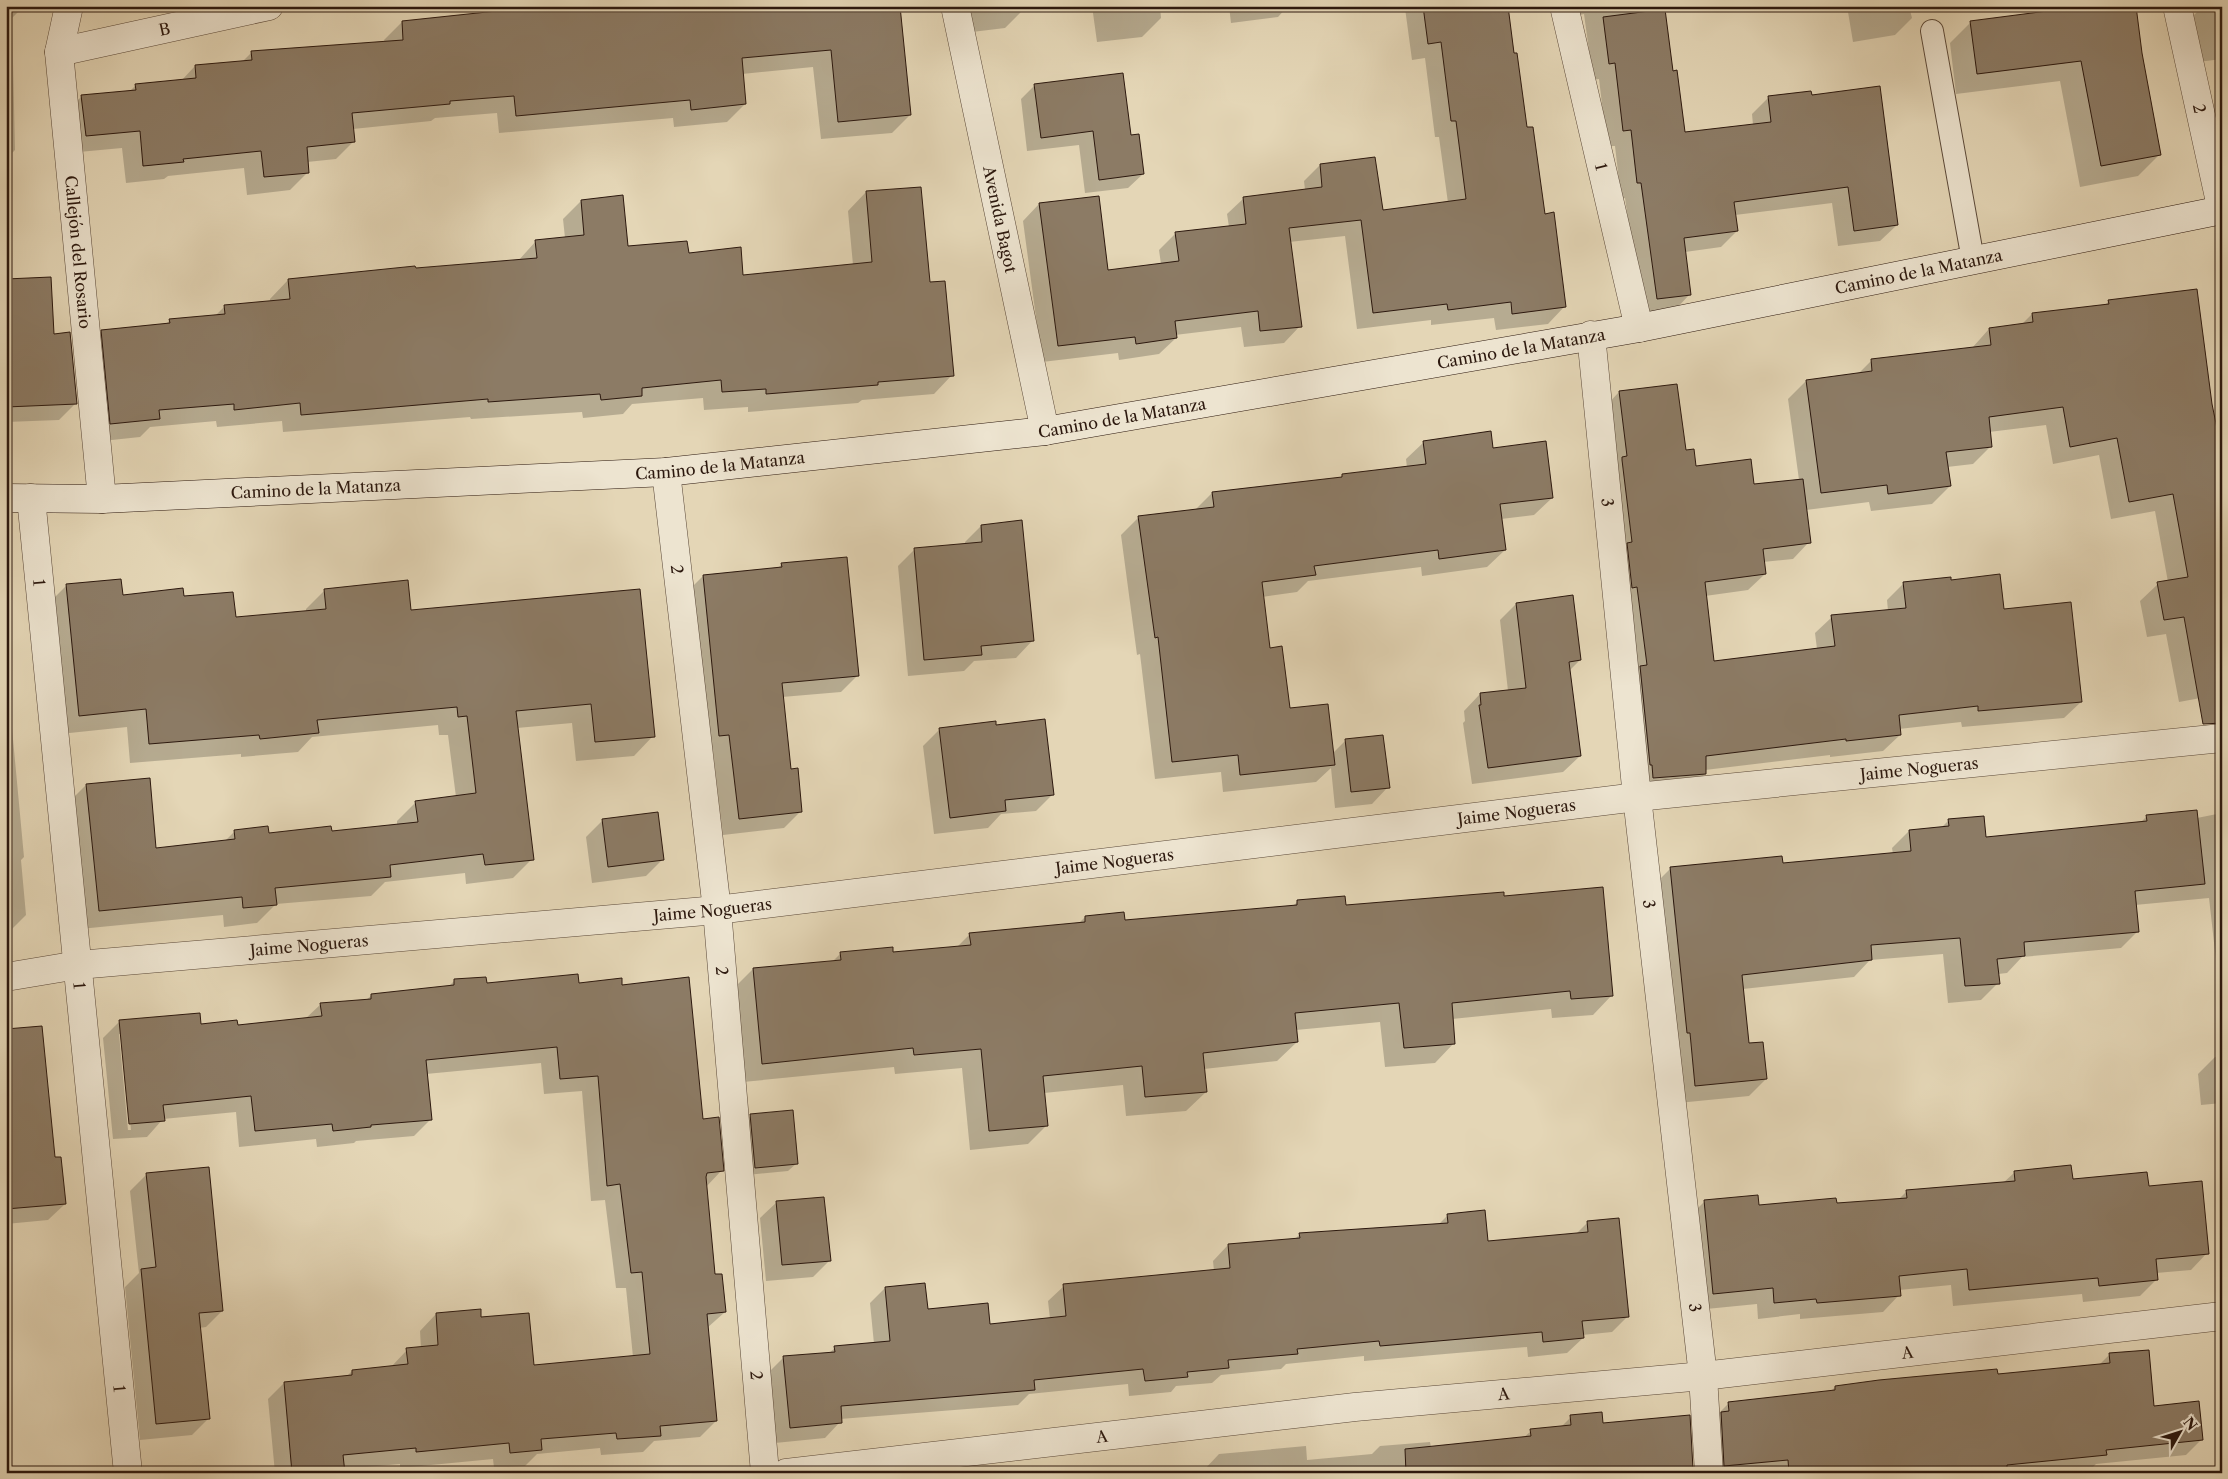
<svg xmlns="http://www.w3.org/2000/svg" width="2228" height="1479" font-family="'Libre Caslon Text',serif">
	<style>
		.shadow { fill: #0003; fill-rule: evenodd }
		.building { fill: #8c7b65; stroke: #2c180e }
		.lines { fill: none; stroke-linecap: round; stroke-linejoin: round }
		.service-casing { stroke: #5a4838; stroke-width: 24 }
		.minor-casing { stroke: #5a4838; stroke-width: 29 }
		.secondary-casing { stroke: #2c180e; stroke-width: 29 }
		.service { stroke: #ede4d0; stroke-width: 22 }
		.minor { stroke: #ede4d0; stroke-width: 28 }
		.secondary { stroke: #ede4d0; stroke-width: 28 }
		.labels { text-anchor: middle; stroke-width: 5; stroke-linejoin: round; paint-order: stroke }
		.street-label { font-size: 16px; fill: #2c180e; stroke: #ede4d0 }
	</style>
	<rect width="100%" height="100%" fill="#e4d6b6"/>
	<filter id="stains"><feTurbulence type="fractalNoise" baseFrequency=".004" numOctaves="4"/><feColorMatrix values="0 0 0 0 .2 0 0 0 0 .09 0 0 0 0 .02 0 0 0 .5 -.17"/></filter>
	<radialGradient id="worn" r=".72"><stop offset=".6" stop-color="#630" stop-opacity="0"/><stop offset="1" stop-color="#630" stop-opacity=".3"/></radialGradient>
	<path class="shadow" d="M6,6H17L18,12L12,18L15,150L6,159Z
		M497,6H899L910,115L892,133L821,139L813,67L742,74L745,104L727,122L674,127L673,118L499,133L497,113L435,118L431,121L353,129L354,141L336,159L307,162L308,172L290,190L247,195L244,168L168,176L164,179L126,183L122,148L68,153L64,114L82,96L129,92L136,85L181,81L195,66L242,62L252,52L385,43L384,40L402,22L491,13Z
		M969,6H1024V9L1005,28L972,32Z
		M1092,6H1160L1161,18L1142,37L1097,42Z
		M1229,6H1288L1278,17L1231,23Z
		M1407,6H1507L1526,129L1564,307L1548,324L1496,330L1494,318L1431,325V320L1357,329L1345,236L1289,242L1300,326L1284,343L1244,347L1241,327L1175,335L1176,338L1159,354L1119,360L1118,353L1042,362L1023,221L1039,204L1107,272L1161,264L1159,250L1175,234L1229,227L1227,214L1244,198L1305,190L1304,181L1320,165L1382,212L1448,203L1439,137H1435L1425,58L1412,60L1405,8Z
		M1579,6H1664L1672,72L1684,134L1753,125L1752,114L1768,98L1810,92L1897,225L1880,241L1838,246L1832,203L1735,215L1737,231L1721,247L1685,252L1690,294L1674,311L1641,315L1625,198L1621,199L1615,146H1607L1599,79L1593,80L1584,14L1580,15Z
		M1847,6H1909L1912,18L1895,35L1853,42Z
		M2203,6H2222V59L2198,62L2192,17Z
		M1971,22L2140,53L2159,155L2138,176L2080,187L2060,81L1956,94L1950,43Z
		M1035,85L1130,136L1143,174L1128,188L1085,193L1079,145L1027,151L1021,99Z
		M866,192L929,284L952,375L934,394L862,400L858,403L748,412V407L704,410L703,398L632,404L623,414L583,418L582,412L471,419L470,417L283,432L282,421L217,427L216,421L150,427L140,437L93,442L84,349L102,331L165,325L170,320L215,316L225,306L270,302V299L288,280L414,267V270L518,261L536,241L565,238L563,219L581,201L626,247L687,254L742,276L853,265L848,211Z
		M6,280L53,335L76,403L59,420L6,422Z
		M2196,290L2222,694L2179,702L2166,634L2147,637L2140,601L2158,584L2168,582L2155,511L2111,519L2099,455L2053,464L2046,425L1989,432L1991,446L1973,464L1947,467L1950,486L1932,504L1871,511L1869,502L1806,510L1809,542L1793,559L1763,562L1765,574L1748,590L1705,596L1712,662L1817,649L1815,633L1832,617L1888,611L1887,600L1904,583L1950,581L2003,610L2081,702L2064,718L1962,727L1961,722L1899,729L1900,735L1883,751L1830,757V755L1705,770V774L1688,790L1637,794L1603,409L1619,392L1684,451L1695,467L1753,485L1799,480L1788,399L1806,381L1858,374L1871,361L1972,348L1989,329L2021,325L2032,314L2104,306L2109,301Z
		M1424,442L1492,449L1552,498L1534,515L1501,519L1505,550L1487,567L1422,576L1421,567L1308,581L1297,592L1262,597L1269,649L1289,710L1333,753L1346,740L1388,787L1372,804L1335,808L1331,768L1316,782L1223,792L1221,772L1155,779L1140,654L1137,655L1121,535L1139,517L1195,510L1212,493L1339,479L1342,476L1407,468L1406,459Z
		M981,526L1032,641L1016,658L974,661L964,671L908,676L898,566L914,550L965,545V542Z
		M782,564L858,675L841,692L782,697L790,770L801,811L784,828L723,835L713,751L703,752L687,592L703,576L777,569Z
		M67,585L122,596L183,597L235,619L306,612V609L325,590L410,611L639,590L653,736L634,756L576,761L572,723L517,728L532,859L513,878L466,884L465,873L385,882L371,896L276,904L257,923L224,927L223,915L80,929L67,804L86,785L155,850L224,842L235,831L268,834L331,832L397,825V821L416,802L456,797L448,735H439L438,725L312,737L298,752L241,757V754L130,763L127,727L60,734L48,604Z
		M1516,604L1580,660L1569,671L1580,756L1563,772L1472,784L1463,723L1465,721L1464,711L1480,694L1508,691L1500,620Z
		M6,664L24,857L21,860L26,915L10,931L6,932Z
		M995,726L1052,795L1036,811L1001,814L988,828L934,834L923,746L940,729Z
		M2222,813V996H2220L2209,898L2135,905L2138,931L2121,948L2022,957L2007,973L1998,974V983L1981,1000L1948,1003L1943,954L1870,960L1854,977L1743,989L1748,1044L1766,1079L1749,1096L1678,1103L1654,885L1671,868L1782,864L1893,854L1892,848L1909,831L1941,828L1949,820L1984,838L2140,823L2147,816L2197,818Z
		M603,820L662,860L646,876L592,883L586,837Z
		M1503,897L1612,995L1593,1015L1552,1018L1551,1009L1452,1019L1454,1043L1435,1063L1385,1067L1380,1022L1296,1030L1297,1042L1277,1061L1204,1069L1206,1092L1186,1111L1126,1116L1123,1085L1044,1093L1047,1125L1028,1144L970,1150L962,1068L895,1074L894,1067L743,1082L734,988L753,969L832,962L841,953H892L957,947L970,934L1079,923L1085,917L1124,922L1292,907L1297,902L1345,907Z
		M454,981L486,984L621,986L701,1120L722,1170L706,1187L713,1276L725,1312L707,1328L716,1421L700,1437L654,1441L643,1452L601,1455L600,1448L537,1454L525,1466L494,1468L493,1459L400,1468V1464L343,1469V1473H275L268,1399L284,1383L346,1377L352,1371L391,1367L407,1350L421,1348L420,1331L436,1314L480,1319L533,1367L633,1357L626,1288H616L605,1200L591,1201L582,1091L544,1094L541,1063L426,1074L430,1120L414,1136L356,1141L354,1143L317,1147L316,1139L239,1147L236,1112L163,1119L147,1137L113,1139L103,1038L119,1022L236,1026L305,1019L321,1004L366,1000L372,995L448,987ZM119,1034H121L131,1130H128Z
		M6,1030L54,1159L65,1204L48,1220L6,1224Z
		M2215,1057H2222V1103L2201,1105L2198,1074Z
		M751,1115L797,1163L788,1171L747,1175L743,1124Z
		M2015,1172L2072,1181L2147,1187L2207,1253L2191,1270L2156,1273V1280L2140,1296L2083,1302L2082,1294L1953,1306L1951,1285L1899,1290V1295L1883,1312L1800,1319V1314L1758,1319L1757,1304L1696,1310L1688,1218L1704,1202L1758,1207L1836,1205L1899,1199L1907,1191L2003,1183Z
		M147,1174L222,1311L206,1327L199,1328L208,1419L192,1435L140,1440L125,1287L139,1273L130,1191Z
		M777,1202L829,1261L813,1277L766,1281L760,1218Z
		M1448,1215L1487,1242L1576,1234L1588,1222L1627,1317L1612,1332L1582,1335L1583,1338L1567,1353L1528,1357L1527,1347L1364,1361V1356L1286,1364L1281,1369L1221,1375L1212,1383L1176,1386L1171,1392L1129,1396L1128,1384L1029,1394L1018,1405L840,1419V1422L825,1438L775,1443L768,1373L784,1357L829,1353L835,1348L874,1344L870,1303L885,1288L927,1310L989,1325L1050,1319L1048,1301L1064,1286L1214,1271L1213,1261L1228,1245L1295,1239L1300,1234L1438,1225Z
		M2110,1354L2153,1407L2202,1439L2186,1455L2096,1464L2090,1470L2065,1473H1708L1713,1419L1729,1403L1830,1392L1835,1387L2098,1366Z
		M1689,1416L1692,1473H1181L1203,1471L1219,1454L1306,1446L1307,1460L1372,1454L1380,1446L1430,1442L1431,1447L1523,1438L1531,1431L1560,1428L1571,1417L1602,1424Z"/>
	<path class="building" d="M505,6H900L911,115L838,122L831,50L742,58L746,104L691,110L690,100L516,116L514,96L450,101V104L352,113L355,142L307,147L309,173L264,177L261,151L183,159L184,162L143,166L140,131L86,136L81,95L136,90L135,84L196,78L195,65L252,60L251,51L403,40L402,21L506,10Z
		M1423,6H1508L1514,53H1517L1527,127H1533L1545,214L1554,212L1566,307L1512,314L1511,302L1448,310L1447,304L1373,313L1361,220L1289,228L1302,327L1260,331L1258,311L1175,321L1177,338L1136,344L1135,337L1058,346L1039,203L1099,196L1108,270L1179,261L1175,232L1246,224L1243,197L1322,187L1320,164L1375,157L1383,210L1466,199L1456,121H1451L1441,42L1428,44Z
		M2086,6H2136L2142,53L2161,155L2101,166L2081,61L1977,74L1970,21Z
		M1665,9L1673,71L1677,70L1685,132L1771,122L1768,96L1811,91L1812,95L1880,86L1898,225L1854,231L1848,187L1734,202L1738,231L1684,238L1691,295L1657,299L1641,183H1637L1631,130L1623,131L1615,63L1609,64L1603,17Z
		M1123,73L1131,135L1139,134L1144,174L1099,180L1093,131L1041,138L1034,84Z
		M921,187L930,282L945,281L954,376L878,382V385L766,394V389L722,392L721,380L642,388V396L601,400L600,394L488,402V399L301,415L300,403L234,410V404L159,410L160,419L110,424L101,330L170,323L169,319L225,314L224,305L290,299L288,279L415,266L416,268L537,258L535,240L584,235L581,200L623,195L628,246L687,241L689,253L741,247L743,275L872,262L866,191Z
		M51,277L54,334L70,332L77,404L6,407V279Z
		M2197,289L2212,404L2222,453V723L2203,724L2184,617L2164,620L2157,582L2188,577L2173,494L2129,502L2117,438L2070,447L2063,407L1989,417L1992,447L1946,452L1951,486L1888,494L1887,485L1821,493L1806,380L1872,371L1871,359L1991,345L1989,328L2033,322L2032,313L2109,304L2108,300Z
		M1677,384L1686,450L1694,449L1696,466L1751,459L1754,484L1803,479L1811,543L1763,549L1766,574L1705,582L1714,661L1835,646L1831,615L1906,608L1903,582L1951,577V580L2000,574L2004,609L2071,602L2082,702L1978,711V706L1899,715L1901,735L1846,741V739L1706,756V774L1653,778L1652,765H1650L1640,666L1647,665L1637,587L1632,588L1627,543L1632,542L1622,460V457L1627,456L1619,391Z
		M1491,431L1493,448L1546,441L1553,498L1500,504L1506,550L1439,559L1438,550L1314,566L1316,575L1262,582L1270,648L1282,646L1290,708L1328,704L1335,765L1240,775L1238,755L1172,762L1158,637L1155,638L1138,516L1214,507L1212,492L1342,477V474L1426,464L1423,441Z
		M1022,520L1034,641L981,646L982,655L924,660L914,548L982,542L981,525Z
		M847,557L859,676L782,683L791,769L798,768L802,812L739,819L729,735L719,736L703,575L782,567L781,563Z
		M121,579L123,595L183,588L184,596L233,592L236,617L326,609L324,589L408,580L411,610L640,589L655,737L595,742L591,704L516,711L534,860L485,865L483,854L390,865L391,877L275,888L277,905L243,908L242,897L99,911L86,784L150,778L156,848L235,839L234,830L268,826L269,833L331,826L332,831L418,822L415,801L476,793L467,716L458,717L457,707L317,720L319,733L260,739L259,735L149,744L146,709L79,716L66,584Z
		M1573,595L1581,660L1569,662L1581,756L1488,768L1479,705H1481L1480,693L1526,688L1516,603Z
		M1045,719L1054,795L1005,800L1006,811L950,818L939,728L996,721V725Z
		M1383,735L1390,788L1351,792L1345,739Z
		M2197,810L2205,884L2135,891L2139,932L2024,942L2025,956L1997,959L2000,984L1965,986L1960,938L1871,945L1872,960L1742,975L1749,1043L1763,1042L1767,1079L1695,1086L1690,1033H1687L1670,867L1782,856L1783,863L1911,851L1909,830L1949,826L1948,819L1984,816L1986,837L2147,821L2146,815Z
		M658,812L664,860L608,867L602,819Z
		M1603,887L1613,996L1571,999L1570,991L1452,1003L1455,1044L1404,1048L1399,1003L1295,1013L1298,1042L1203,1053L1207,1092L1145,1097L1142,1066L1043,1076L1048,1126L989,1131L981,1049L914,1055L913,1048L762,1064L753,968L841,960L840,952L893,947V952L971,945L969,933L1085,922V916L1124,912L1125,920L1297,905V900L1345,896L1346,905L1504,892V896Z
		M578,974L579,983L622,978V985L689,977L703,1119L719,1117L724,1171L707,1173L706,1177L715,1274H722L726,1312L707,1314L717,1421L660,1426L661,1436L617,1439L616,1433L541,1439L542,1450L510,1453L509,1443L416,1452V1448L343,1455L345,1473H292L284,1382L352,1375V1370L408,1364L406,1348L438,1345L436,1313L481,1309V1317L529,1313L534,1365L650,1354L642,1272L631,1273L620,1184L607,1186L598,1076L560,1079L557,1047L426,1060L432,1120L371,1125V1127L333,1131L332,1124L255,1131L251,1096L163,1105L165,1121L129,1124L119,1020L200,1013L201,1024L237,1020L238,1025L322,1016L320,1003L371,999V994L454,985V979L486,977L487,983Z
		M42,1026L55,1157H61L66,1204L6,1209V1029Z
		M793,1110L798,1164L755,1168L750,1114Z
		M2071,1165L2073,1179L2147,1172L2149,1186L2202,1181L2209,1254L2156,1259L2158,1280L2099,1286L2098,1278L1969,1290L1967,1269L1899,1276L1901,1296L1817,1303L1816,1299L1774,1303L1773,1288L1713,1294L1704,1200L1758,1195L1759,1205L1836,1198L1837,1203L1907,1198L1906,1190L2015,1181L2014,1171Z
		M209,1167L223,1311L199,1313L210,1419L156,1424L141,1269L156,1267L146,1173Z
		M824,1197L831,1261L782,1265L776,1201Z
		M1485,1210L1488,1241L1588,1232L1587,1221L1619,1218L1629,1317L1582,1321L1584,1338L1543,1342L1542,1332L1380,1346L1379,1341L1297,1349L1298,1354L1228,1360L1229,1368L1187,1372L1188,1377L1145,1381L1143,1369L1034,1380L1035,1390L841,1406L842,1423L790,1428L783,1356L835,1352L834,1346L890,1341L885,1287L925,1283L928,1309L988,1303L990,1324L1066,1316L1063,1284L1230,1268L1228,1244L1300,1238L1299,1233L1448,1223L1447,1214Z
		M2149,1350L2154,1406L2199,1401L2203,1440L2106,1450L2107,1455L2007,1465V1473H1964L1963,1468L1917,1473H1789L1788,1460L1724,1466L1721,1412L1729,1411L1728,1402L1835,1390V1386L1879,1380L1997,1369L1998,1374L2110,1363L2109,1353Z
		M1602,1412L1603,1423L1690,1415L1693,1469L1654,1473H1406L1405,1449L1531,1436L1530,1429L1571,1425L1570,1415Z"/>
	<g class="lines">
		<defs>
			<path id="service" d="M1932,31L1973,260"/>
			<g id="minor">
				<path id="s1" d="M69,6L59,52L102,499"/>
				<path id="s2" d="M955,6L1045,431"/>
				<path id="s3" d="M1564,6L1639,328"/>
				<path id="s4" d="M2177,6L2222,211"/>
				<path id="s5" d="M59,52L269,6"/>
				<path id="s6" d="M1591,335L1637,797L1703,1376L1709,1473"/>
				<path id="s7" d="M666,472L717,910L765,1473"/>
				<path id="s8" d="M31,498L128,1473"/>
				<path id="s9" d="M6,977L78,965L717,910L1637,797L2222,738"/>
				<path id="s10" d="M786,1473L1355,1407L1703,1376L2222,1316"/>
			</g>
			<g id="secondary">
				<path id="s11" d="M6,498L102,499L666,472L1045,431L1639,328L2222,210"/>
			</g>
		</defs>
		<use href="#service" class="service-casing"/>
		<use href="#minor" class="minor-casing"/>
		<use href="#secondary" class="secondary-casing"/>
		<use href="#service" class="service"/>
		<use href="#minor" class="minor"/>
		<use href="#secondary" class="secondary"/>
	</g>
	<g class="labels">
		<g class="street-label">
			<text dy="6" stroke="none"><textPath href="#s5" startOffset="108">B</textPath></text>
			<text dy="6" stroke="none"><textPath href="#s4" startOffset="105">2</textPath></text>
			<text dy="6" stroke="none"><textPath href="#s3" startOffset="165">1</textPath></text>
			<text dy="6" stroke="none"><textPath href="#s2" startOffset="218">Avenida Bagot</textPath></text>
			<text dy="6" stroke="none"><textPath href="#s1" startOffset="248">Callejón del Rosario</textPath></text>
			<text dy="6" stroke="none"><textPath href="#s11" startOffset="1930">Camino de la Matanza</textPath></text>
			<text dy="6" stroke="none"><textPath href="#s11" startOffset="1525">Camino de la Matanza</textPath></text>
			<text dy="6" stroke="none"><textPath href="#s11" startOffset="1120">Camino de la Matanza</textPath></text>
			<text dy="6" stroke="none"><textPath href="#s11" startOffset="715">Camino de la Matanza</textPath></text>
			<text dy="6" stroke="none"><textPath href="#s11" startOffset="310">Camino de la Matanza</textPath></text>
			<text dy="6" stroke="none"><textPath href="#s6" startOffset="168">3</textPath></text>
			<text dy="6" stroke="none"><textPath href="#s7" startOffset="98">2</textPath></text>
			<text dy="6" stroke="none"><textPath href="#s8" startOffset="85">1</textPath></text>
			<text dy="6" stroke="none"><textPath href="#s9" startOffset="1925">Jaime Nogueras</textPath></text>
			<text dy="6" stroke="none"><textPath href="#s9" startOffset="1520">Jaime Nogueras</textPath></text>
			<text dy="6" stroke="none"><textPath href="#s9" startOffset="1115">Jaime Nogueras</textPath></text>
			<text dy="6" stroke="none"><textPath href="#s6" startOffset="572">3</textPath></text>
			<text dy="6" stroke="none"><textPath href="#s9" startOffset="710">Jaime Nogueras</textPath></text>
			<text dy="6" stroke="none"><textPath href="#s9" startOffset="305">Jaime Nogueras</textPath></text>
			<text dy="6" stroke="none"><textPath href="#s7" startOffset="502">2</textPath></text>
			<text dy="6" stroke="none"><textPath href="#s8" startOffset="490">1</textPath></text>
			<text dy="6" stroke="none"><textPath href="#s6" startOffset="978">3</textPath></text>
			<text dy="6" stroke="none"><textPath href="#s10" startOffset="1128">A</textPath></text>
			<text dy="6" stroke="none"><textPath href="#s7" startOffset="908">2</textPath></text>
			<text dy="6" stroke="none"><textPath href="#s8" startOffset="895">1</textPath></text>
			<text dy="6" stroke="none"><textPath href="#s10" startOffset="722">A</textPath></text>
			<text dy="6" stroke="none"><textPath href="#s10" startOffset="318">A</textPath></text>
		</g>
	</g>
	<rect width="2228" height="1479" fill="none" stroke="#e4d6b6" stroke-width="25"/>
	<rect x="8" y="8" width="2213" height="1464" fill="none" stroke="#2c180e" stroke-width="2.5"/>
	<rect x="12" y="12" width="2203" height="1454" fill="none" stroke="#2c180e"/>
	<g transform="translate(2180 1432) rotate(51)" stroke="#ede4d0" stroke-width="4" paint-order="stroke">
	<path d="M0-4L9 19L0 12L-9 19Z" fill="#2c180e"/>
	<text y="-8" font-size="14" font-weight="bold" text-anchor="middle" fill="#2c180e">N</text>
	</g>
	<rect width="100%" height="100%" filter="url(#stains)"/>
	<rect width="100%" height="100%" fill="url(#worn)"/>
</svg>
